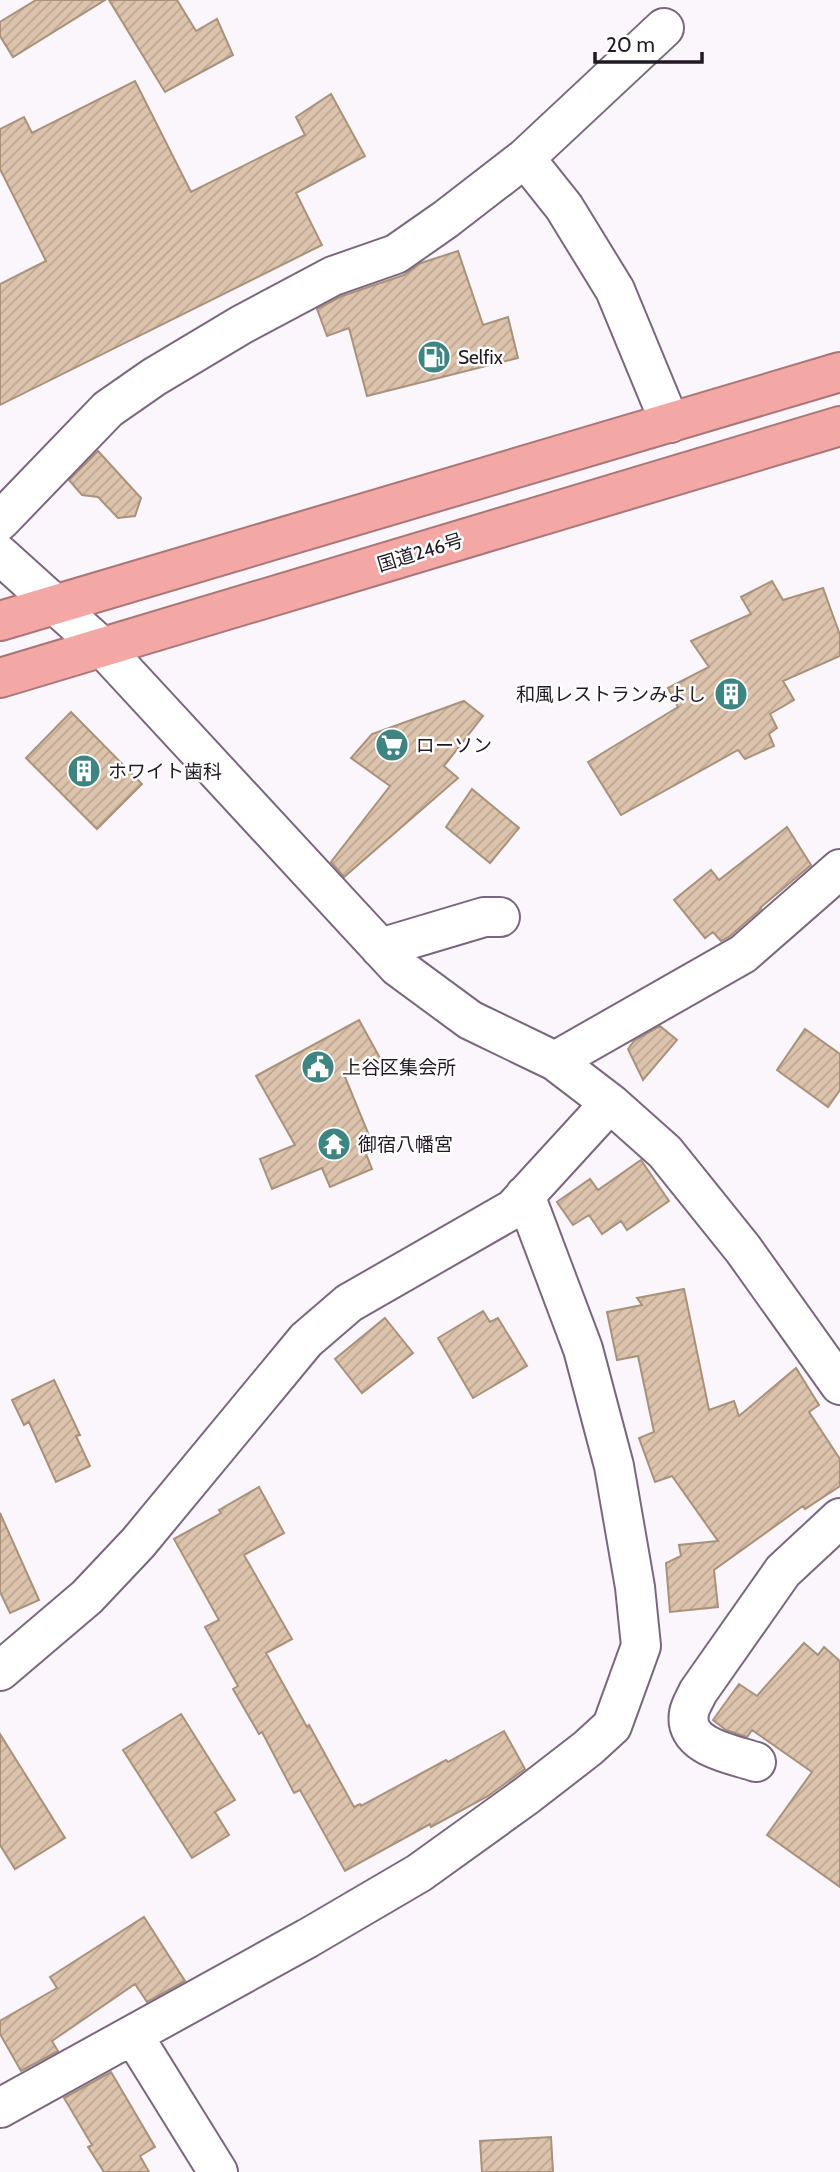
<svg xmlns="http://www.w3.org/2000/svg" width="840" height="2172" font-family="Cabin,'Noto Sans JP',sans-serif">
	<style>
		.building { fill: url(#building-hatch); stroke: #a9917b; stroke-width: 2 }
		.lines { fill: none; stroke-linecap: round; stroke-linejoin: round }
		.minor-casing { stroke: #7a677f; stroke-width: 42 }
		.highway-casing { stroke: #aa7678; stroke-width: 42 }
		.minor { stroke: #fff; stroke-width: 38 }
		.highway { stroke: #f4a8a6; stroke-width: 38 }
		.labels { text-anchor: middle; stroke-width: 5; stroke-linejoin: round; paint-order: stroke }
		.poi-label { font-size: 19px; fill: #211923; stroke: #fff; text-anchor: start }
		.street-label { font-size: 19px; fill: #211923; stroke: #fff }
	</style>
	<defs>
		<pattern id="building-hatch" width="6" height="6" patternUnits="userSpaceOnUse" patternTransform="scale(1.75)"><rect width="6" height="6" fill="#dcc3ac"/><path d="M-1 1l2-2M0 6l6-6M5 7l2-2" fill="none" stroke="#bca794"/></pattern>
	</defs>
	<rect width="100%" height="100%" fill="#faf6fb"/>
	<path class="building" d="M36,0H105L13,57L0,36V22Z
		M109,0H177L196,31L217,19L233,55L165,92Z
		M135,81L191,192L305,135L296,117L331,94L365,156L296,193L322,245L0,405V284L46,261L0,169V129L24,117L32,133Z
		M458,251L483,325L508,317L518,358L367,396L349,328L327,336L317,309L342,296L404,275L421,263Z
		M98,451L141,498L135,516L118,518L98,497L82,495L69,480Z
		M772,581L783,600L823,588L840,635V656L783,681L794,700L770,714L777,728L769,734L774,746L745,759L738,750L621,815L588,762L678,707L668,688L709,667L691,641L751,614L741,597Z
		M464,701L483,716L444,766L458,778L344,877L331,862L390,786L351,758L372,734Z
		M71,712L142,784L97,829L26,758Z
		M472,789L519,828L490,863L446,827Z
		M787,827L811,865L760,908L761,909L730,936L721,941L713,932L705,938L674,900L711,870L719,880Z
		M359,1020L380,1058L345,1077L375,1150L366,1154L372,1169L330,1187L322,1168L272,1189L260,1159L295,1145L256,1076Z
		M660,1026L677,1040L643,1080L628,1049L634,1041Z
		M805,1029L840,1054V1090L828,1107L777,1070Z
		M641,1160L669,1201L627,1230L621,1221L602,1234L589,1215L573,1225L557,1202L590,1179L598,1190Z
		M684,1289L709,1410L734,1401L739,1416L796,1368L819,1405L809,1412L840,1459V1486L805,1509L803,1506L714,1570L718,1607L670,1612L666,1563L681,1556L679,1545L718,1541L672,1476L655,1482L639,1438L654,1432L638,1356L617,1360L607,1312L642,1305L637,1298Z
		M483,1311L490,1322L498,1318L527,1366L473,1398L438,1338Z
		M385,1318L413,1353L362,1393L335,1359Z
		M54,1380L80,1435L76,1436L90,1466L56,1482L29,1422L24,1425L12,1400Z
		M259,1487L284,1533L244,1555L292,1639L266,1653L307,1727L309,1725L354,1807L360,1804L361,1806L446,1760L448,1762L504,1731L525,1769L488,1796L431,1827L430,1824L345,1871L300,1790L294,1793L262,1732L259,1734L233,1689L238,1686L205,1627L219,1620L174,1539L221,1513L219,1510Z
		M0,1513L39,1600L10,1613L0,1592Z
		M804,1643L818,1655L824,1647L840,1661V1887L767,1835L812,1772L752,1730L747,1737L726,1730L713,1720L739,1684L757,1696Z
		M181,1714L235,1800L215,1812L229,1835L192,1858L123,1750Z
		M0,1734L65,1838L15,1869L0,1845Z
		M144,1917L185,1981L147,2002L135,1984L52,2041L58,2051L21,2071L0,2034V2021L57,1988L50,1977Z
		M111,2072L155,2147L140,2156L149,2172H104L88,2147L92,2145L64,2098Z
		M551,2137L553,2172H482L480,2141Z"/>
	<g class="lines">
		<defs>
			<path id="minor" d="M525,158L564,207L615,290L670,423
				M0,521L108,409L154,377L241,325L333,276L396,254L446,219L525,158L664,28
				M0,555L103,648L398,967L470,1020L555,1061L610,1103L665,1152L743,1249L840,1385
				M380,948L484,917H500
				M555,1061L743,954L840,869
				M0,1671L87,1597L138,1543L306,1340L349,1303L513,1209L610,1103
				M756,1762C732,1754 683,1747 689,1713C690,1706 695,1699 698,1692L783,1571L840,1518
				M133,2035L218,2172
				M0,2108L308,1938L419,1873L526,1796L588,1748L612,1726L641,1646L635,1587L614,1466L583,1349L525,1195"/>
			<path id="highway" d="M0,621L840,372
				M0,678L840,426"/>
		</defs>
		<use href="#minor" class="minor-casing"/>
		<use href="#highway" class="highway-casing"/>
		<use href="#minor" class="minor"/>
		<use href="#highway" class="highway"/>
	</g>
	<defs>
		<symbol id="fuel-disc" viewBox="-11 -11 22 22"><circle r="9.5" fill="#3e8581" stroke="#fff"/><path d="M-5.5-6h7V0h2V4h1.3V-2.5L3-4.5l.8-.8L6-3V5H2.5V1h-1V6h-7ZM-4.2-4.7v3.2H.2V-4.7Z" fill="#fff"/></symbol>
		<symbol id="building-disc" viewBox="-11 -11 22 22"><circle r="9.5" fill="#3e8581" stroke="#fff"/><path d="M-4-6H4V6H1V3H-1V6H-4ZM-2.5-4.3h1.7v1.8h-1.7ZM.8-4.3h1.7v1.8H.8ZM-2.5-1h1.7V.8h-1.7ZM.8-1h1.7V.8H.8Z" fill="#fff"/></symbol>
		<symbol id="supermarket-disc" viewBox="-11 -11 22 22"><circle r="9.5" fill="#3e8581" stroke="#fff"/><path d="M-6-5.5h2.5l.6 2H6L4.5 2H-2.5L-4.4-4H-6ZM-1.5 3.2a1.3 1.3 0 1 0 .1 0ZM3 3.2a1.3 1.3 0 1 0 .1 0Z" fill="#fff"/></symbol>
		<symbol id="civic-disc" viewBox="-11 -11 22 22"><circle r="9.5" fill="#3e8581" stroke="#fff"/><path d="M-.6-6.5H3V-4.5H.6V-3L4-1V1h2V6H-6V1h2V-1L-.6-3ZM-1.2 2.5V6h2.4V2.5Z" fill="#fff"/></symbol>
		<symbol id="temple-disc" viewBox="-11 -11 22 22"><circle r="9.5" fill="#3e8581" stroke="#fff"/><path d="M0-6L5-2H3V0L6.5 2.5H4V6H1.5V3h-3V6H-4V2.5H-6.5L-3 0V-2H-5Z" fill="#fff"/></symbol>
	</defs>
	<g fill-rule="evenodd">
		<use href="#fuel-disc" x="415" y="338" width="38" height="38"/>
		<use href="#building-disc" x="712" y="675" width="38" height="38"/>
		<use href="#supermarket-disc" x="373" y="726" width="38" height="38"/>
		<use href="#building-disc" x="65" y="752" width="38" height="38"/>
		<use href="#civic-disc" x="299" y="1048" width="38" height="38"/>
		<use href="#temple-disc" x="315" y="1125" width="38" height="38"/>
	</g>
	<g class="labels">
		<g class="poi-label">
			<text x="458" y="364">Selfix</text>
			<text x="706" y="701" text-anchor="end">和風レストランみよし</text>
			<text x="416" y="752">ローソン</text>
			<text x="108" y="778">ホワイト歯科</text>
			<text x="342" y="1074">上谷区集会所</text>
			<text x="358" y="1151">御宿八幡宮</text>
		</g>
		<g class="street-label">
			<text transform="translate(420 552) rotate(-17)" y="7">国道246号</text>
		</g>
	</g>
	<path d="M595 52v10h107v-10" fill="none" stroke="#211923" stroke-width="3.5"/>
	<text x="606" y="52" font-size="21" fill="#211923" stroke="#ffffff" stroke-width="5" paint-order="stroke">20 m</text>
</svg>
